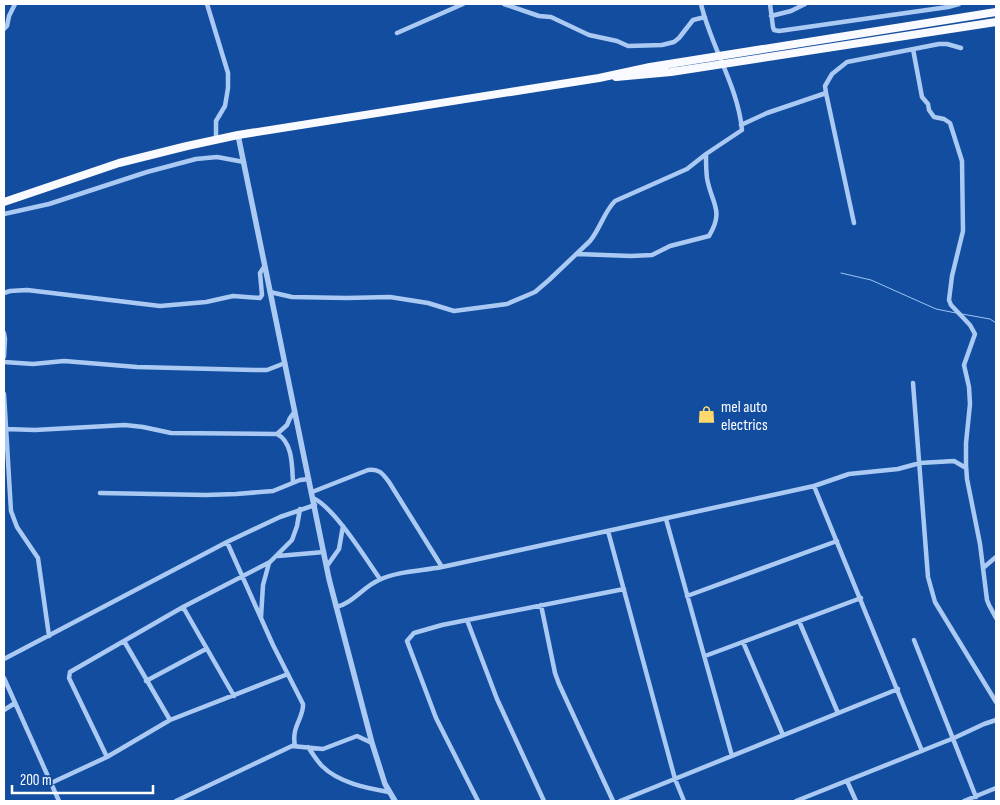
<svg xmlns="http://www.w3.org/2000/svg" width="1000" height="805" font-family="'Sofia Sans Condensed',sans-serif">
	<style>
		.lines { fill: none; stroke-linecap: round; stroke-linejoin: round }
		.stream { stroke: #9cc5f7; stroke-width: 1 }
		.minor { stroke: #aacaf4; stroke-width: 4.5 }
		.tertiary { stroke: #aacaf4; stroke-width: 5.5 }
		.primary { stroke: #f8faff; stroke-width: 8 }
		.labels { text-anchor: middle; stroke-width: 5; stroke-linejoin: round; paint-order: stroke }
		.poi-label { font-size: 16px; fill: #fff; stroke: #134d9f; text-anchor: start }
	</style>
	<rect width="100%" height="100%" fill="#134d9f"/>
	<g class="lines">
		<path class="stream" d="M841,273L871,280L936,309L956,313
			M962,314L990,319L996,323"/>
		<path class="minor" d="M207,4L228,73V88L225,106L216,121V140
			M504,4L539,16L551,17L589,35L617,41L628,46L662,45L674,42L679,38L693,20L705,17
			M770,4L773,27L774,30L779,31L948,7L959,4
			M771,16L791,11L805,4
			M4,29L7,26L9,16L15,4
			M397,33L463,4
			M913,49L922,97L928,104L929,110L934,117L944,119L950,123L962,161L963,231L952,276L949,300L951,305L970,325L975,334L964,365L969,387L970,404L966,443V465L967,479L980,544L987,600L989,605L996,618
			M741,125L767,113L826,93
			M4,214L49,204L147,172L196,159L217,157L244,162
			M854,223L826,93L825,86L832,74L847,62L939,44H947L961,48
			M577,254L631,256L652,255L670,246L709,236C725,210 711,203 707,178C706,170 706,162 706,154
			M270,292L292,297L347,298L390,297L428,303L454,311L507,304L535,292L549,280L590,241C600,229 604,212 615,201L687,169L706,154L742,130C738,86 711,47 701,4
			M4,293L10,291L27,290L160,306L206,302L233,296L260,298L262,295L260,273L264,267
			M4,333L5,339L4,357
			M4,362L33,364L64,361L137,367L254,370H267L285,363
			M913,383L928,577L935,602L996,702
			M4,394L11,511L17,527L38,558L49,636
			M5,429L35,430L125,425L143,427L171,433L277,434C293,442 292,467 293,482
			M277,434L287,425L290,418L295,411
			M814,486L922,751
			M312,492L368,470C379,468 383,474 389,482L442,567C421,571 398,571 379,580C363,587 353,603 336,607
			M100,493L206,495L236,494L273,491L300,480L309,479
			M313,498C334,507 366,559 380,579
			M666,519L732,756
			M608,531L675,779L684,801
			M227,542L273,645L303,704C304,718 291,726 295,746
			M278,556L324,552
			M327,566L339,549L343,526
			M442,567L814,486L849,474L898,469L920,463L954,461L966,468
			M983,568L996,557
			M687,596L837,541
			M541,605L555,673L559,684L613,801
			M183,607L234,696
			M261,617L263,585L269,563
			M467,620L497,699L544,801
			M799,621L838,713
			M914,640L976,797
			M124,641L170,720
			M743,642L783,735
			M705,656L861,598
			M4,659L227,542L280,517L315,505
			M4,678L59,801
			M146,681L206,649
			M4,710L15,703
			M308,747C312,753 317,761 322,766C339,783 367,788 389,792
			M107,757L69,678L70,672L183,607L270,562L292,540L297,526L300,509
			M847,781L856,801
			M51,783L107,757L170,720L288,674
			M176,801L292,746L323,749L357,736L372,743
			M478,801L436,718L407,641L414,633L442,625L624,589
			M620,801L898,689
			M796,801L954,738L984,724L996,720
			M964,801L996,788"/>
		<path class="tertiary" d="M238,135L329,579L372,743L385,784L395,801"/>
		<path class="primary" d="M616,77L671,72L996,22
			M4,202L119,163L187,146L238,135L599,78L650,67L996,12"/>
	</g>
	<defs>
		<symbol id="shop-bare" viewBox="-9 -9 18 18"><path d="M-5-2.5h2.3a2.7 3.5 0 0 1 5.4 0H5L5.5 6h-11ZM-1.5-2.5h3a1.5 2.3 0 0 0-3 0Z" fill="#ffd86e" stroke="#134d9f" stroke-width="2.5" paint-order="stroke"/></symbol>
	</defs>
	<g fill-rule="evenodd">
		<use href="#shop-bare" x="694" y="402" width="25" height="25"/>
	</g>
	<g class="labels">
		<g class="poi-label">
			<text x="721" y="412">mel auto<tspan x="721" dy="18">electrics</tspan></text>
		</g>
	</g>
	<rect width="1000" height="805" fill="none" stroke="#ffffff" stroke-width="10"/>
	<path d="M12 785v8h141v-8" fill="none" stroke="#ffffff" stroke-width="2.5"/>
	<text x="20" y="785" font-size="15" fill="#ffffff" stroke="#134d9f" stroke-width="4" paint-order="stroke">200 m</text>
</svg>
